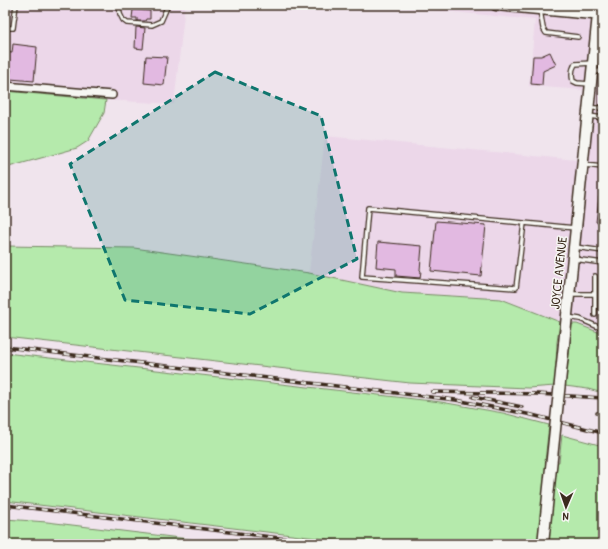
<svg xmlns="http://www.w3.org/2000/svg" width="608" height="549" font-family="'Patrick Hand',sans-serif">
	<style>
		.built { fill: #ecd7e9 }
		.green { fill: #b5eaac; stroke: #788a65 }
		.building { fill: #e2b9e1; stroke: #3b2a1e }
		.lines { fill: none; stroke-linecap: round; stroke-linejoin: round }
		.lane-casing { stroke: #3b2a1e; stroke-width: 6 }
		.street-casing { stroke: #3b2a1e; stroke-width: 10 }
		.secondary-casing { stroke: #3b2a1e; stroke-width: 13 }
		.lane { stroke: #f6f6f2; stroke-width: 3.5 }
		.street { stroke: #f6f6f2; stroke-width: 7 }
		.secondary { stroke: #f6f6f2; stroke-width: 10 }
		.rail-casing { stroke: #3b2a1e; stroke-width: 3.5 }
		.rail { stroke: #f6f6f2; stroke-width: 2; stroke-dasharray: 6; stroke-linecap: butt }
		.secondary-bridge-casing { stroke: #3b2a1e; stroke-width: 13; stroke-linecap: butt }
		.secondary-bridge { stroke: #f6f6f2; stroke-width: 10 }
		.marked { fill: #0f766e; fill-opacity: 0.2; stroke: #0f766e; stroke-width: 3; stroke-dasharray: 8 5; stroke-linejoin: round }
		.labels { text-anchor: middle; stroke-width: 3; stroke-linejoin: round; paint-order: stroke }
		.street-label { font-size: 13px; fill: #3b2a1e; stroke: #f6f6f2 }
	</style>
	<rect width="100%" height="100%" fill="#f0e4ed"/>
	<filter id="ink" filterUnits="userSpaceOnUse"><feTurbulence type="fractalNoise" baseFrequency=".025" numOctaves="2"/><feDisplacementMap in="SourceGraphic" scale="8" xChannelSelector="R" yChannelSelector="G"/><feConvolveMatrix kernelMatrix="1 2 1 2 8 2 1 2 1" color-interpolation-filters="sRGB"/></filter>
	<g filter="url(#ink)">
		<path class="built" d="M5,5H185L174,104L106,100L5,91Z
			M382,5H603V334L577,324L560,322L501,299L402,293L309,273L325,136L577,160L584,90L529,86L535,20Z"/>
		<path class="green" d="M5,91L106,100L104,113L88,141L77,148L5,168Z
			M5,246L134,248L309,273L402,293L501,299L560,322L557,342L555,386L528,388L410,383L5,337Z
			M572,324H577L603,334V393L588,389L565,386L571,339Z
			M5,353L441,402L503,413L549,425L545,461L559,462L562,435L603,446V544H368L5,501Z
			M5,519L47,522L230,544H24L5,542Z"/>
		<path class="building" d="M133,10L150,11V19H146L145,21H137V18H132Z
			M136,27L145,28L143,49L135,48Z
			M13,44L37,47L34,81L10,79L11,69L5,68V52L12,53Z
			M550,52L556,65L543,71L542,85L531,84L533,56H541Z
			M146,56L167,57L164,85L144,83Z
			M599,197L603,198V223L596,222Z
			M436,221L486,225L481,276L431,271Z
			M378,242L422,246L420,270L421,271L420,278L396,276V269L376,267Z"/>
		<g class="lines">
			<defs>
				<path id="lane" d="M119,5L120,14L123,20L127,23L152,25L161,21L168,5
					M540,10L543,28L546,33L578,37
					M5,28H13L16,5
					M593,73L603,70
					M590,84L577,83L573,81C571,74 572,69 575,64L592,63
					M589,108H598L603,106
					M589,116L603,118
					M584,165L603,167
					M524,223L516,288L362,277L368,208L575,228
					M575,247L603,251
					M574,259L603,263
					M570,294H595V276
					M595,315V294
					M567,317L580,319L603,329"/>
				<path id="street" d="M5,86L112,95"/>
				<path id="secondary" d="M496,5L603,15
					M564,344L599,5"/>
			</defs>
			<use href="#lane" class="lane-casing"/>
			<use href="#street" class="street-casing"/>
			<use href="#secondary" class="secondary-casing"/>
			<use href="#lane" class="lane"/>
			<use href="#street" class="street"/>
			<use href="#secondary" class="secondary"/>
			<defs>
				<path id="rail" d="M5,347L456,400L532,415L603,433
					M432,392L537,394L603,398
					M473,397L522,407
					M597,413L603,415
					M5,505L330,544"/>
			</defs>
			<use href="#rail" class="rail-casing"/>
			<use href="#rail" class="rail"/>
			<defs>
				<path id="secondary-bridge" d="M543,544L564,344"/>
			</defs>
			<use href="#secondary-bridge" class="secondary-bridge-casing"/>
			<use href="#secondary-bridge" class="secondary-bridge"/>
		</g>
	</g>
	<path class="marked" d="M215,72L321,116L357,259L250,314L125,300L70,164Z"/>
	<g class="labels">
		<g class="street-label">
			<text transform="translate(558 273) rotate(-84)" y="5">JOYCE AVENUE</text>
		</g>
	</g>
	<rect width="608" height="549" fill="none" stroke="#f6f6f2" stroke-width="20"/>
	<rect x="10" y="10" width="588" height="529" fill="none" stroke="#3b2a1e" stroke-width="1.5" filter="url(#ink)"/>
	<g transform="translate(566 507) rotate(182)" stroke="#f6f6f2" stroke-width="3" paint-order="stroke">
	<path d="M0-3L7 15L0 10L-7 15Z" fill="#3b2a1e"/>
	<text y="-6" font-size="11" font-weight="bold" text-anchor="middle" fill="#3b2a1e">N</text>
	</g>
</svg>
